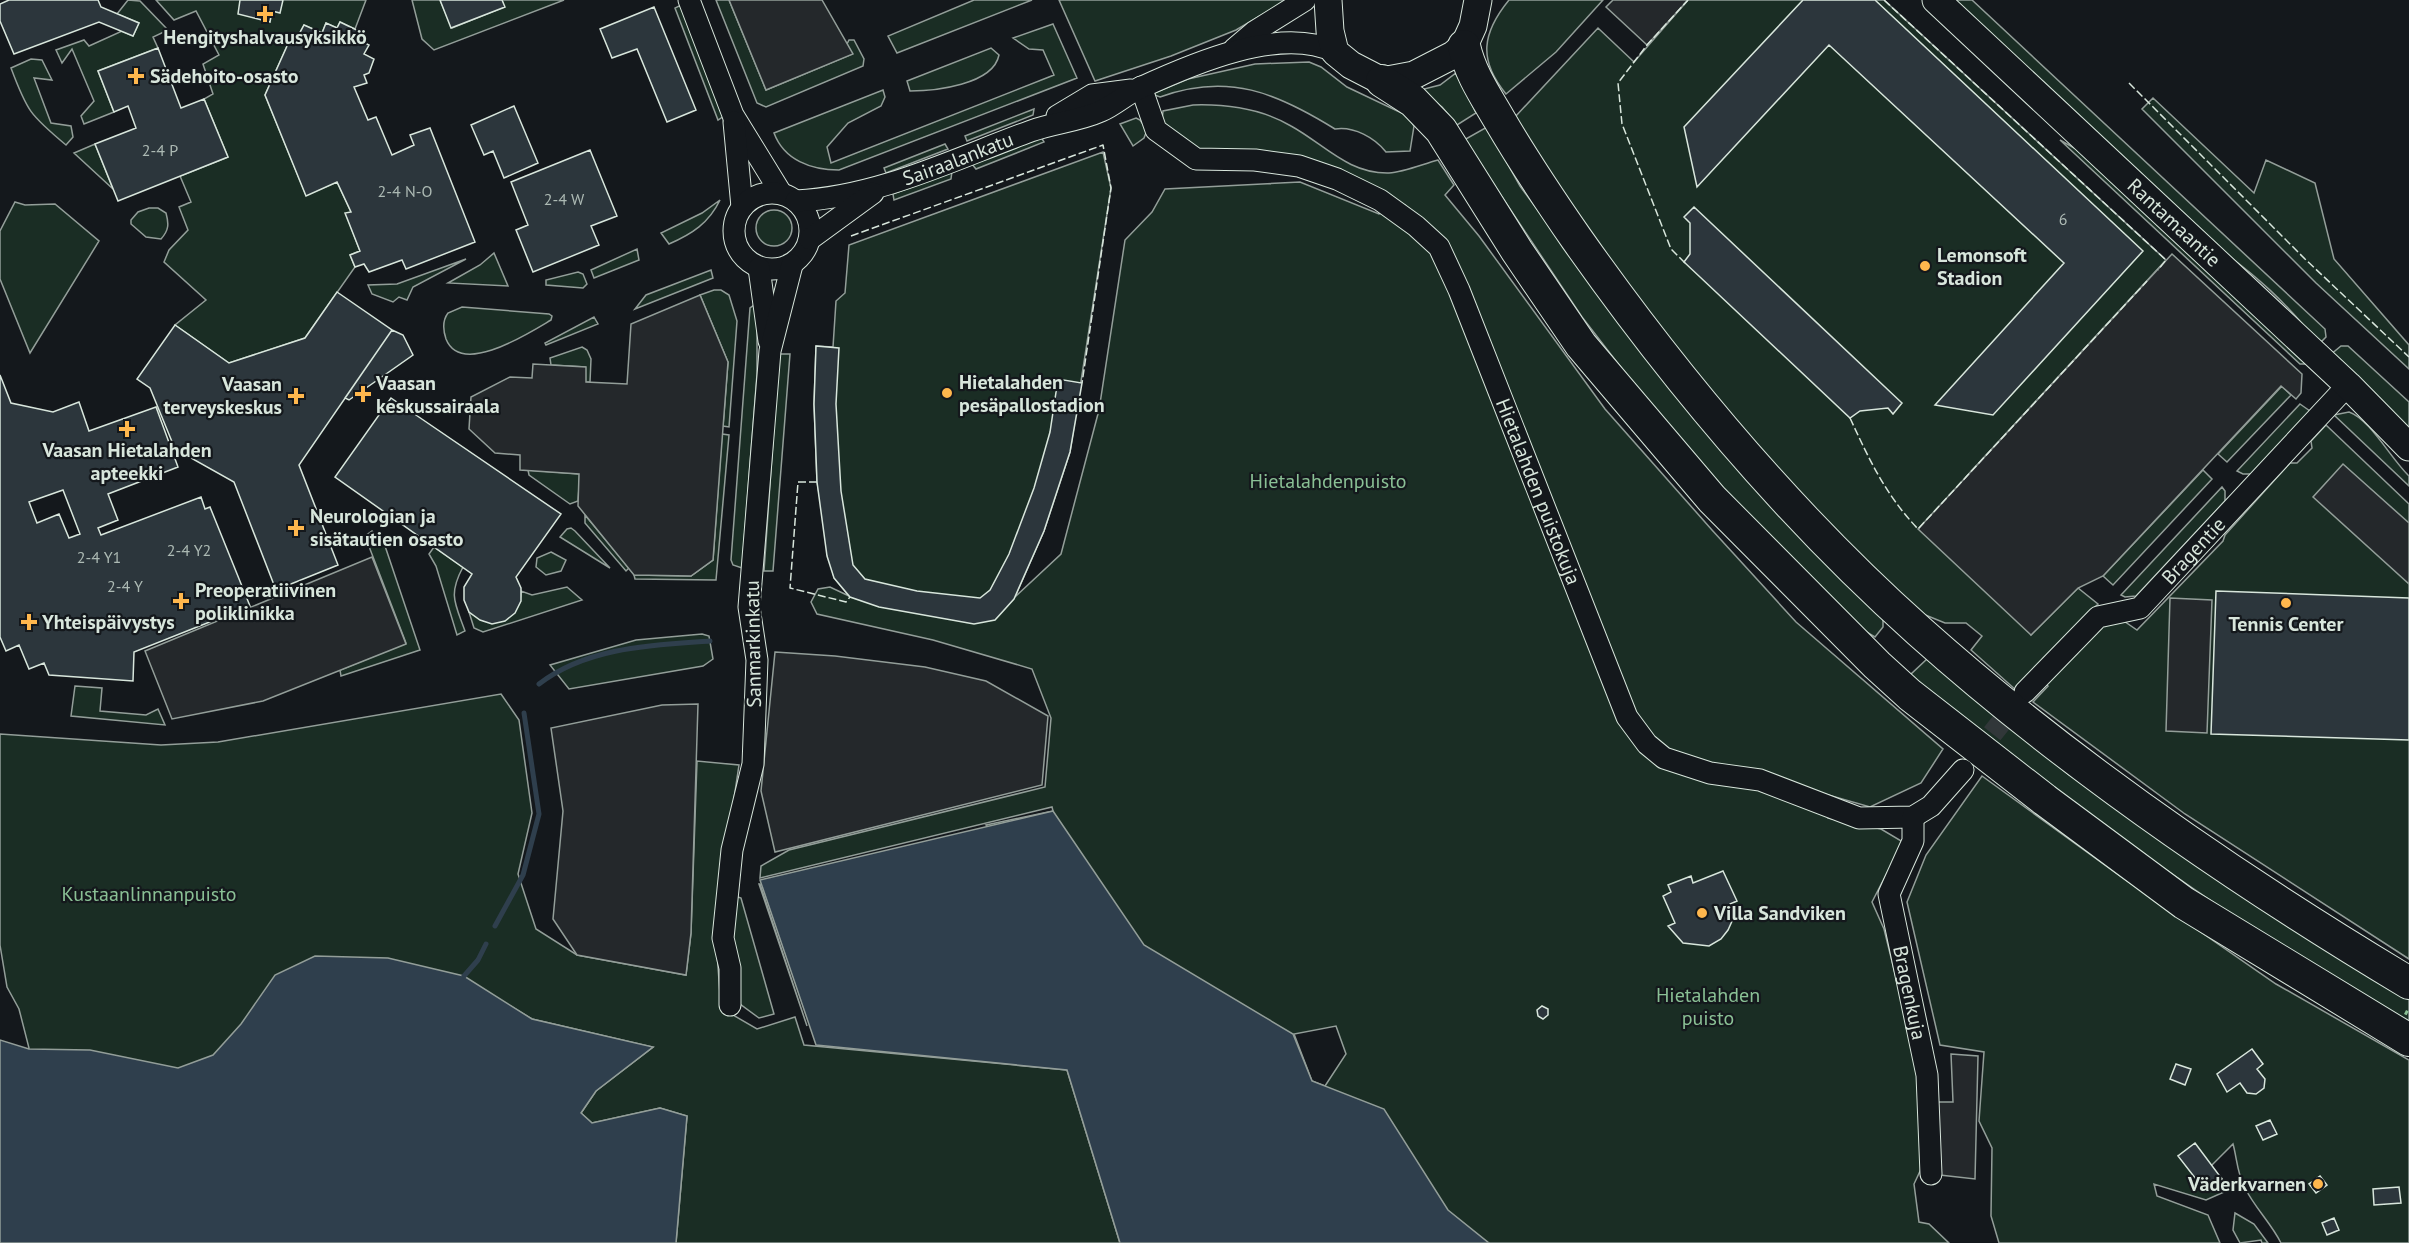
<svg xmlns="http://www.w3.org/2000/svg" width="2409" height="1243" font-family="'PT Sans',sans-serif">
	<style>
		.green { fill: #1a2d24; stroke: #939e99; stroke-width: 1.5; fill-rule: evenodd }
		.parking { fill: #24282b; stroke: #939e99; stroke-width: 1.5 }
		.water { fill: #2f3f4d; stroke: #939e99; stroke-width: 1.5 }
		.pier { fill: #14181c; stroke: #939e99; stroke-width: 1.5 }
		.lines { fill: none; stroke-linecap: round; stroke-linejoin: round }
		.stream { stroke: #2f3f4d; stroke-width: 5 }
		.building { fill: #2c363c; stroke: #d8e6dc; stroke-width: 1.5; fill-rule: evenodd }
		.minor-tunnel { stroke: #313739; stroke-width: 21; stroke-dasharray: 21 10; stroke-linecap: butt }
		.minor-casing { stroke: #d8e6dc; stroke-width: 23 }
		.major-casing { stroke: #d8e6dc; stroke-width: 29 }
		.highway-casing { stroke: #d8e6dc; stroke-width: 34 }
		.minor { stroke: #14181c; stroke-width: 21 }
		.major { stroke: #14181c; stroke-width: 27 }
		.highway { stroke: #14181c; stroke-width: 32 }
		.hedge { stroke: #8ac095; stroke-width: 4.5; stroke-dasharray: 3 4.5; stroke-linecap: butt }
		.fence { stroke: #d8e6dc; stroke-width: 1.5; stroke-dasharray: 8 3; stroke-linecap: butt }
		.poi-dot { fill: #ffb74d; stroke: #14181c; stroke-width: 2 }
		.labels { text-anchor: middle; stroke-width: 4.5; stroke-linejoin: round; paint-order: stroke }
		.number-label { font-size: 16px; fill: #adbab4 }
		.poi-label { font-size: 20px; font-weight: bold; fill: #d8e6dc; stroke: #14181c; text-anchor: start }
		.street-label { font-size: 20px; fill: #d8e6dc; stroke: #14181c }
		.park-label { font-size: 20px; fill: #8ac095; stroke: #14181c }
	</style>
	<rect width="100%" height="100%" fill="#14181c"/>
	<path class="green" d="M128,0L140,1L168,30L153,37L158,48L98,71L114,112L84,124L81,116L94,101L72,49L62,63L56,50L84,40L89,46L122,31L133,36L139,23L117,14Z
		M156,0H366L355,29L340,22L337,28L326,23L322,33L304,25L297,38L292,35L265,95L306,195L337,182L351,212L346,214L360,251L350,255L355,267L305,338L229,363L175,325L206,300L164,262L169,250L188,230L179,207L191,202L180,176L228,157L204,99L213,94L203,64L219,55L196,11L174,20Z
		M412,0H440L452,28L504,7L502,0H564L434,50L422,39Z
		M716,0H729L766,90L852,54L847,44L849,40H854L864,59L863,66L766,107L757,103Z
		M974,0H1032L897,53L888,36Z
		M1059,0H1287L1236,30L1171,56L1095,81Z
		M1509,0H1603L1556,52L1506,94C1478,60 1482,33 1509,0Z
		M1688,0H1884L2166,260L1966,477L2031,635L2078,588L2098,604L2049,655L2108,619L2118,617L2137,630L2223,541L2225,535L2290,463H2297L2312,448L2311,441L2326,425L2409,504V959L2185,814L2033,702L2048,686L2031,673L2017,691L1971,650L1982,636L1966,623H1945L1918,612L1849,548L1752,444L1607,261L1514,118L1598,28L1634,62Z
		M1951,0H1972L2325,329L2326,337L2319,344C2285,301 2258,277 2214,245Z
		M681,5L724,116L718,120L675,8Z
		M1053,24L1077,78L839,170C811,170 784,160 774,133L883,90L885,97L881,106L848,123L827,147L831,163L1054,75L1043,50L1029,49L1013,38Z
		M991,48L999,55C993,85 934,91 910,91L907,81Z
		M31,59L42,60L52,80L34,78L51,123L71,126L73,137L66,145C30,115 27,111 11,68Z
		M1309,62L1321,67L1347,87L1408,116L1414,126L1410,151L1386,152C1375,138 1354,126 1335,129C1277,93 1228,72 1160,97L1152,94L1188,79L1255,64Z
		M1456,73L1476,113L1457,125L1442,107L1420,90L1440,85Z
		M2153,98L2254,193L2266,160L2315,183L2334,259L2409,345V369L2316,283L2142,109Z
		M1193,105C1226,104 1262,109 1291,126C1324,144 1348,174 1389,173C1404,172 1423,164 1438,160L1454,185L1445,195L1479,236L1605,409L1712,530L1796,622L1943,749L1921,783L1870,807L1811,790L1828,818L1881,829L1903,842L1872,902L1884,929L1922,1083L1921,1169L1914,1184L1919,1222L1929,1224L1949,1243H1425L986,825L1053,811L1052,807L760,878L761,866L789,850L1045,787L1051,718L1032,669L933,640L817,614L811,602L818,589L830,587L849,596L834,578L817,482L814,404L816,346L833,347L836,301L845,293L849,245L1103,152L1111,188L1070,452L1044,531L1015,597L1061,554L1099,410L1125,240L1152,212L1165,189L1300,182L1379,214L1405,205L1387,196L1190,148L1162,122L1163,111ZM1336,1026L1346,1054L1325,1086L1312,1081L1294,1034Z
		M1034,109L1033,115L967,141L965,136Z
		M1136,118L1140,120L1147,130L1144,138L1133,146L1120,124Z
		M1487,127L1520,186L1610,308L1883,615V627L1875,637L1851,623L1680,444L1582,317L1464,140Z
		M1041,137L1044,142L976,169L972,164Z
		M2060,140L2085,154L2307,364H2300Z
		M95,144L113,189L74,153Z
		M945,144L948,149L886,173L884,168Z
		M952,171L951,179L894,200L893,194Z
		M720,200C709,223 692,234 669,244L661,233L702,213Z
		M15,202L25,205L55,204L99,241L30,353L0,279V231Z
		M149,208H158L166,213C169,224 169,230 161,239L146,237L131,224V220L138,212Z
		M756 228a18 18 0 1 1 36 0a18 18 0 1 1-36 0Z
		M637,249L639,260L594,278L591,270Z
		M494,253L508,286L448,283L480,265Z
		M466,259L413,287L407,300L399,297L393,302L372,294L368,285L397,284Z
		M711,270L713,278L635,309L646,295Z
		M578,272L583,274L587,284L583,288L546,285V280Z
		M714,290H721L729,295L737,321L729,427L723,426L728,362L700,295Z
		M757,303V374L742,568L733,565L731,560L750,308Z
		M462,307L549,314L552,316L551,320C529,333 461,377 446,339C443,330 442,321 448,313Z
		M594,317L598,324L546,345L545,343Z
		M2341,346H2348L2409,402V428L2330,355Z
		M582,347L587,350L591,359L590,382H585V367L551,365L550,358Z
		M779,354H790L773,571H764Z
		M2282,386L2291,395L2227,462L2218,454Z
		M2300,404L2310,411L2251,474H2243L2237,471Z
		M2349,412C2370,419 2391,459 2409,476V486L2334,415Z
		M722,434L729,435L716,580L635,579L634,575L691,576L713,560Z
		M528,470L580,474L578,501L570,504L529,475Z
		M2203,470L2212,479L2113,585L2103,576Z
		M2222,487L2225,491V501L2136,596L2125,597L2121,595Z
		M585,515L629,568L626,571L585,523Z
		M571,528L575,531L610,568L560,537L567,529Z
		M372,531L385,546L420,650L341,676L340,670L406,643L365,536Z
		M434,547L463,567C448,595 455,603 465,631L457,635L436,566L429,554Z
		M551,552L566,560L561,571L546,575L536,567L537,558Z
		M567,587L582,600L483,632L474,628L469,612C492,630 521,621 521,591L532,595Z
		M702,634L709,636L713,659L703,666L569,689L550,665L636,640Z
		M1927,659L2069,775L2224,881L2409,998V1026L2245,924L2038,782L1910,675Z
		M75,686L102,688L100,711L146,715L158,709L165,725L71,716Z
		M501,694L519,720L532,813L518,874L536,929L577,955L686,975L691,933L697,761L739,765L715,925L721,1008L757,1029L795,1017L804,1045L1067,1070L1120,1243H676L687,1116L660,1108L592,1123L581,1113L596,1091L653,1047L532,1019L509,1005L266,1100L20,1062L29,1048L19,1009L7,987L0,945V734L161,745L218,742Z
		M1982,776L2120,876L2276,984L2409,1060V1243H2281C2271,1223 2255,1208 2245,1188C2237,1174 2237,1158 2233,1144L2212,1165L2179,1156L2206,1192L2222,1179L2224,1192L2206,1200L2154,1184L2157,1196L2208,1215L2220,1243H1999L1991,1216L1992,1148L1979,1121L1984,1052L1940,1045L1907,902L1926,855Z
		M735,896L741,898L774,1014L759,1018L736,1001L728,935Z
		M2235,1213L2254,1224L2268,1243H2262L2261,1240L2240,1243L2233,1230Z"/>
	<path class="parking" d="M729,0H822L853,54L766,90Z
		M1613,0H1688L1647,45L1606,7Z
		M2172,254L2302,374L2301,393L2296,399L2281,386L2103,576L2078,588L2031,635L1918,529Z
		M700,295L728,362L713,560L691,576L634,575L578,506L579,474L520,470V455L495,453L469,429L471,397L510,377L532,378L533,364L586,367V382L627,384L631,324Z
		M2343,464L2409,523V584L2313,497Z
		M372,557L406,644L263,701L172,719L145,651Z
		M2170,598L2212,600L2207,733L2166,731Z
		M775,652L835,656L925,667L986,681L1048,716L1042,785L775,852L761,791Z
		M698,704L691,933L686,975L577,955L553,919L563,811L551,728L662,705Z
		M1951,1054L1978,1056L1975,1179L1931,1174L1928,1102H1953Z"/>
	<path class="water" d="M1053,811L1144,945L1293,1034L1312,1081L1384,1109L1448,1210L1489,1243H1120L1067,1070L816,1045L760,880Z
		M315,956L388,958L464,976L532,1019L653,1047L596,1091L581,1113L592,1123L660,1108L687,1116L676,1243H0V1040L29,1049L90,1050L178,1068L213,1055L241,1024L275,975Z"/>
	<path class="pier" d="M759,884H760L807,1026Z"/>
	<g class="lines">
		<path class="stream" d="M539,684C587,647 652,645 710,641
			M495,926L523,875L539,814L524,713
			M464,976L478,960L486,944"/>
	</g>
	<path class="building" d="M9,0H98L101,7L139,23L133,36L99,22L14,54L0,21V4Z
		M240,0H283L280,13L272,11L270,22L238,14Z
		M440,0H502L505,7L451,28Z
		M1803,0H1875L2143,251L1993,415L1935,405L2064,263L1829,45L1697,187L1684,127Z
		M654,7L696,110L667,122L637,49L612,58L600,29Z
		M340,22L365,34L361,41L369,45L364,54L374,59L369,73L364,75L367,83L354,87L368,120L376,117L392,155L414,145L410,135L430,128L475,242L406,269L402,260L369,272L364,264L355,267L350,255L360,251L345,213L351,212L337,182L306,196L265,95L292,35L297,38L304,25L322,33L326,23L337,28Z
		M158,48L181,108L204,99L228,157L118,201L95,144L136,128L128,106L114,112L98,71Z
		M514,106L538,163L504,178L493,151L484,155L471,125Z
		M590,150L617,216L591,226L599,245L533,272L516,230L528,225L511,182Z
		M1694,207L1902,403L1893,414L1888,408L1860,411L1850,418L1684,262L1690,254V223L1684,217Z
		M337,292L392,330L299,465L338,565L276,590L234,482L175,449L150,388L137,379L175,325L229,363L305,338Z
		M392,330L403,335L413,355L349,400L345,398Z
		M816,346L839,348L836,404L841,491L853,565L865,579L917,591L980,598L990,590L1009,554L1034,488L1050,432L1058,379L1082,383L1070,452L1044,531L1014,599L995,620L974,624L879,607L850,597L834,578L827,556L817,482L814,404Z
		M0,375L11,403L53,412L79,402L89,431L156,407L178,467L108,494L118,520L98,528L101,535L201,497L205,509L210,507L250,606L134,652L133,681L49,675L44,663L29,669L19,645L6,651L0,637ZM63,490L80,534L69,538L59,514L37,523L29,502Z
		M391,398L561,514L516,577L521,588V601L515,613L505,621L492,624L480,620L469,612L464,600V587L472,574L335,477Z
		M2216,591L2409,598V740L2211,734Z
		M1723,871L1737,901L1730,904L1733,919L1728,930L1721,939L1709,946L1683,943L1668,926L1675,923L1663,896L1671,892L1668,885L1691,876L1693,883Z
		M1542,1006L1548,1009V1015L1543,1019L1538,1016L1537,1010Z
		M2252,1049L2263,1064L2257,1069L2265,1079L2264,1088L2256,1094L2247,1093L2240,1083L2227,1092L2217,1074Z
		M2176,1064L2191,1069L2185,1085L2170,1079Z
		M2270,1120L2277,1134L2263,1140L2256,1126Z
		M2195,1143L2222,1179L2206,1192L2178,1156Z
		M2320,1176L2327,1185L2316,1193L2309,1184Z
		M2399,1187L2401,1203L2374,1205L2373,1189Z
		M2334,1218L2339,1230L2327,1235L2322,1223Z"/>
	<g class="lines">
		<path class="minor-tunnel" d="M1973,758L2019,700"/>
		<defs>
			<g id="minor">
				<path d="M689,0L733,115L781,193"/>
				<path d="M1234,49L1254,32L1305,0"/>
				<path id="s1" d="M1141,87L1156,130L1196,159L1255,160L1299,166L1337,179L1380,200L1416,226L1439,247L1459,290L1627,717L1647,744L1664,758L1710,773L1760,780L1859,818L1913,817L1931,806L1963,770"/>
				<path d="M1057,116L1092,95L1131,90"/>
				<path d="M734,122L742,207"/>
				<circle cx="772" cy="231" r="38"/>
				<path id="s2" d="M796,201C879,197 954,159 1031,131C1053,123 1079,121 1101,111C1115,105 1126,94 1140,88C1192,64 1281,25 1335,52"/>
				<path d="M810,239L873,193"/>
				<path d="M759,268L769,341"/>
				<path id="s3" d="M2025,692L2098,617L2140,608L2348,385"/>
				<path id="s4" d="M1913,817V841L1889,894L1927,1075L1931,1174"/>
				<path d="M730,1005V968L723,938L732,850L753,764L757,660L749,607L770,351L792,265"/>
			</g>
			<g id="major">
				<path d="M1328,0L1330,31L1335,52L1351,65L1382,81L1414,75L1453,55L1464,46L1473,26L1478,0"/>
				<path id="s5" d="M1936,0L2348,385L2409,447"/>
			</g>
			<path id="highway" d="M1464,46C1470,73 1485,95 1499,119C1523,160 1549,199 1576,238C1676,380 1789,515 1919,631C2069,765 2237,880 2409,983
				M1382,81L1413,101L1441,130L1517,251L1581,345L1712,499L1877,665L1910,695L2045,800L2184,903L2409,1040"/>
		</defs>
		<use href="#minor" class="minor-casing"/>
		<use href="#major" class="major-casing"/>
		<use href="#highway" class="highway-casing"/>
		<use href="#minor" class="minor"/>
		<use href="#major" class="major"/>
		<use href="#highway" class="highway"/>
		<path class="hedge" d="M2405,1012L2409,1014"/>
		<path class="fence" d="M1884,0L2166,260L2158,270
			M2129,83L2305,259L2409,357
			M851,236L1103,145L1111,188L1082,383
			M1685,263L1671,249L1622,124L1618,83L1647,45L1688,0
			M1850,418C1870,461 1885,494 1918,529L2147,281
			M817,482H798L790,588L846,602L850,597"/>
	</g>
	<g class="poi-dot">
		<path d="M262 5h6v6h6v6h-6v6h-6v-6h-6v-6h6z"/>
		<path d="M133 67h6v6h6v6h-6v6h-6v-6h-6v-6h6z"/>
		<circle cx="1925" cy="266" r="6"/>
		<circle cx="947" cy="393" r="6"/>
		<path d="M360 385h6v6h6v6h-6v6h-6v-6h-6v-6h6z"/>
		<path d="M293 387h6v6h6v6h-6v6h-6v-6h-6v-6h6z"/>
		<path d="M124 420h6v6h6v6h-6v6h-6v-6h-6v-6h6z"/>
		<path d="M293 519h6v6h6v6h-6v6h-6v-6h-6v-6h6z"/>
		<path d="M178 592h6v6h6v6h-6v6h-6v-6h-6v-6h6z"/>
		<circle cx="2286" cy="603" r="6"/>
		<path d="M26 613h6v6h6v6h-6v6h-6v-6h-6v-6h6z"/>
		<circle cx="1702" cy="913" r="6"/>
		<circle cx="2318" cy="1184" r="6"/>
	</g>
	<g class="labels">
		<g class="number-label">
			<text x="160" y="156">2-4 P</text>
			<text x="405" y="197">2-4 N-O</text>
			<text x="564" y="205">2-4 W</text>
			<text x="2063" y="225">6</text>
			<text x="189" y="556">2-4 Y2</text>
			<text x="99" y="563">2-4 Y1</text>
			<text x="125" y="592">2-4 Y</text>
		</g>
		<g class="poi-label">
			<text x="265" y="44" text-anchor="middle">Hengityshalvausyksikkö</text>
			<text x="150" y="83">Sädehoito-osasto</text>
			<text x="1937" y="262">Lemonsoft<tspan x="1937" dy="23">Stadion</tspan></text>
			<text x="959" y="389">Hietalahden<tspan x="959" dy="23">pesäpallostadion</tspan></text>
			<text x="376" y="390">Vaasan<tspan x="376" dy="23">keskussairaala</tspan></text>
			<text x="282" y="391" text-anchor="end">Vaasan<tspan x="282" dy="23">terveyskeskus</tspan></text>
			<text x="127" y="457" text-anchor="middle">Vaasan Hietalahden<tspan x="127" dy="23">apteekki</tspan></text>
			<text x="310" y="523">Neurologian ja<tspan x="310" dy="23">sisätautien osasto</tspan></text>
			<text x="195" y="597">Preoperatiivinen<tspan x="195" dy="23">poliklinikka</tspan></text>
			<text x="42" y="629">Yhteispäivystys</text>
			<text x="2286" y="631" text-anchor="middle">Tennis Center</text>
			<text x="1714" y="920">Villa Sandviken</text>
			<text x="2306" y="1191" text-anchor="end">Väderkvarnen</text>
		</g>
		<g class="street-label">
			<text dy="7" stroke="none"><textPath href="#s2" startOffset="168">Sairaalankatu</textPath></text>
			<text dy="7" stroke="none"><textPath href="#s5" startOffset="326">Rantamaantie</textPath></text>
			<text dy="7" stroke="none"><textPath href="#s1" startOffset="626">Hietalahden puistokuja</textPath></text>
			<text dy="7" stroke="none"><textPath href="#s3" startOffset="226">Bragentie</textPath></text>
			<text transform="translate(753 644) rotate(-91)" y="7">Sanmarkinkatu</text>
			<text dy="7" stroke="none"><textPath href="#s4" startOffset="183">Bragenkuja</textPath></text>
		</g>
		<g class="park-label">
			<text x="1328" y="488">Hietalahdenpuisto</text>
			<text x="149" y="901">Kustaanlinnanpuisto</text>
			<text x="1708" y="1002">Hietalahden<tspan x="1708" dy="23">puisto</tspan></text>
		</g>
	</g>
</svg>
